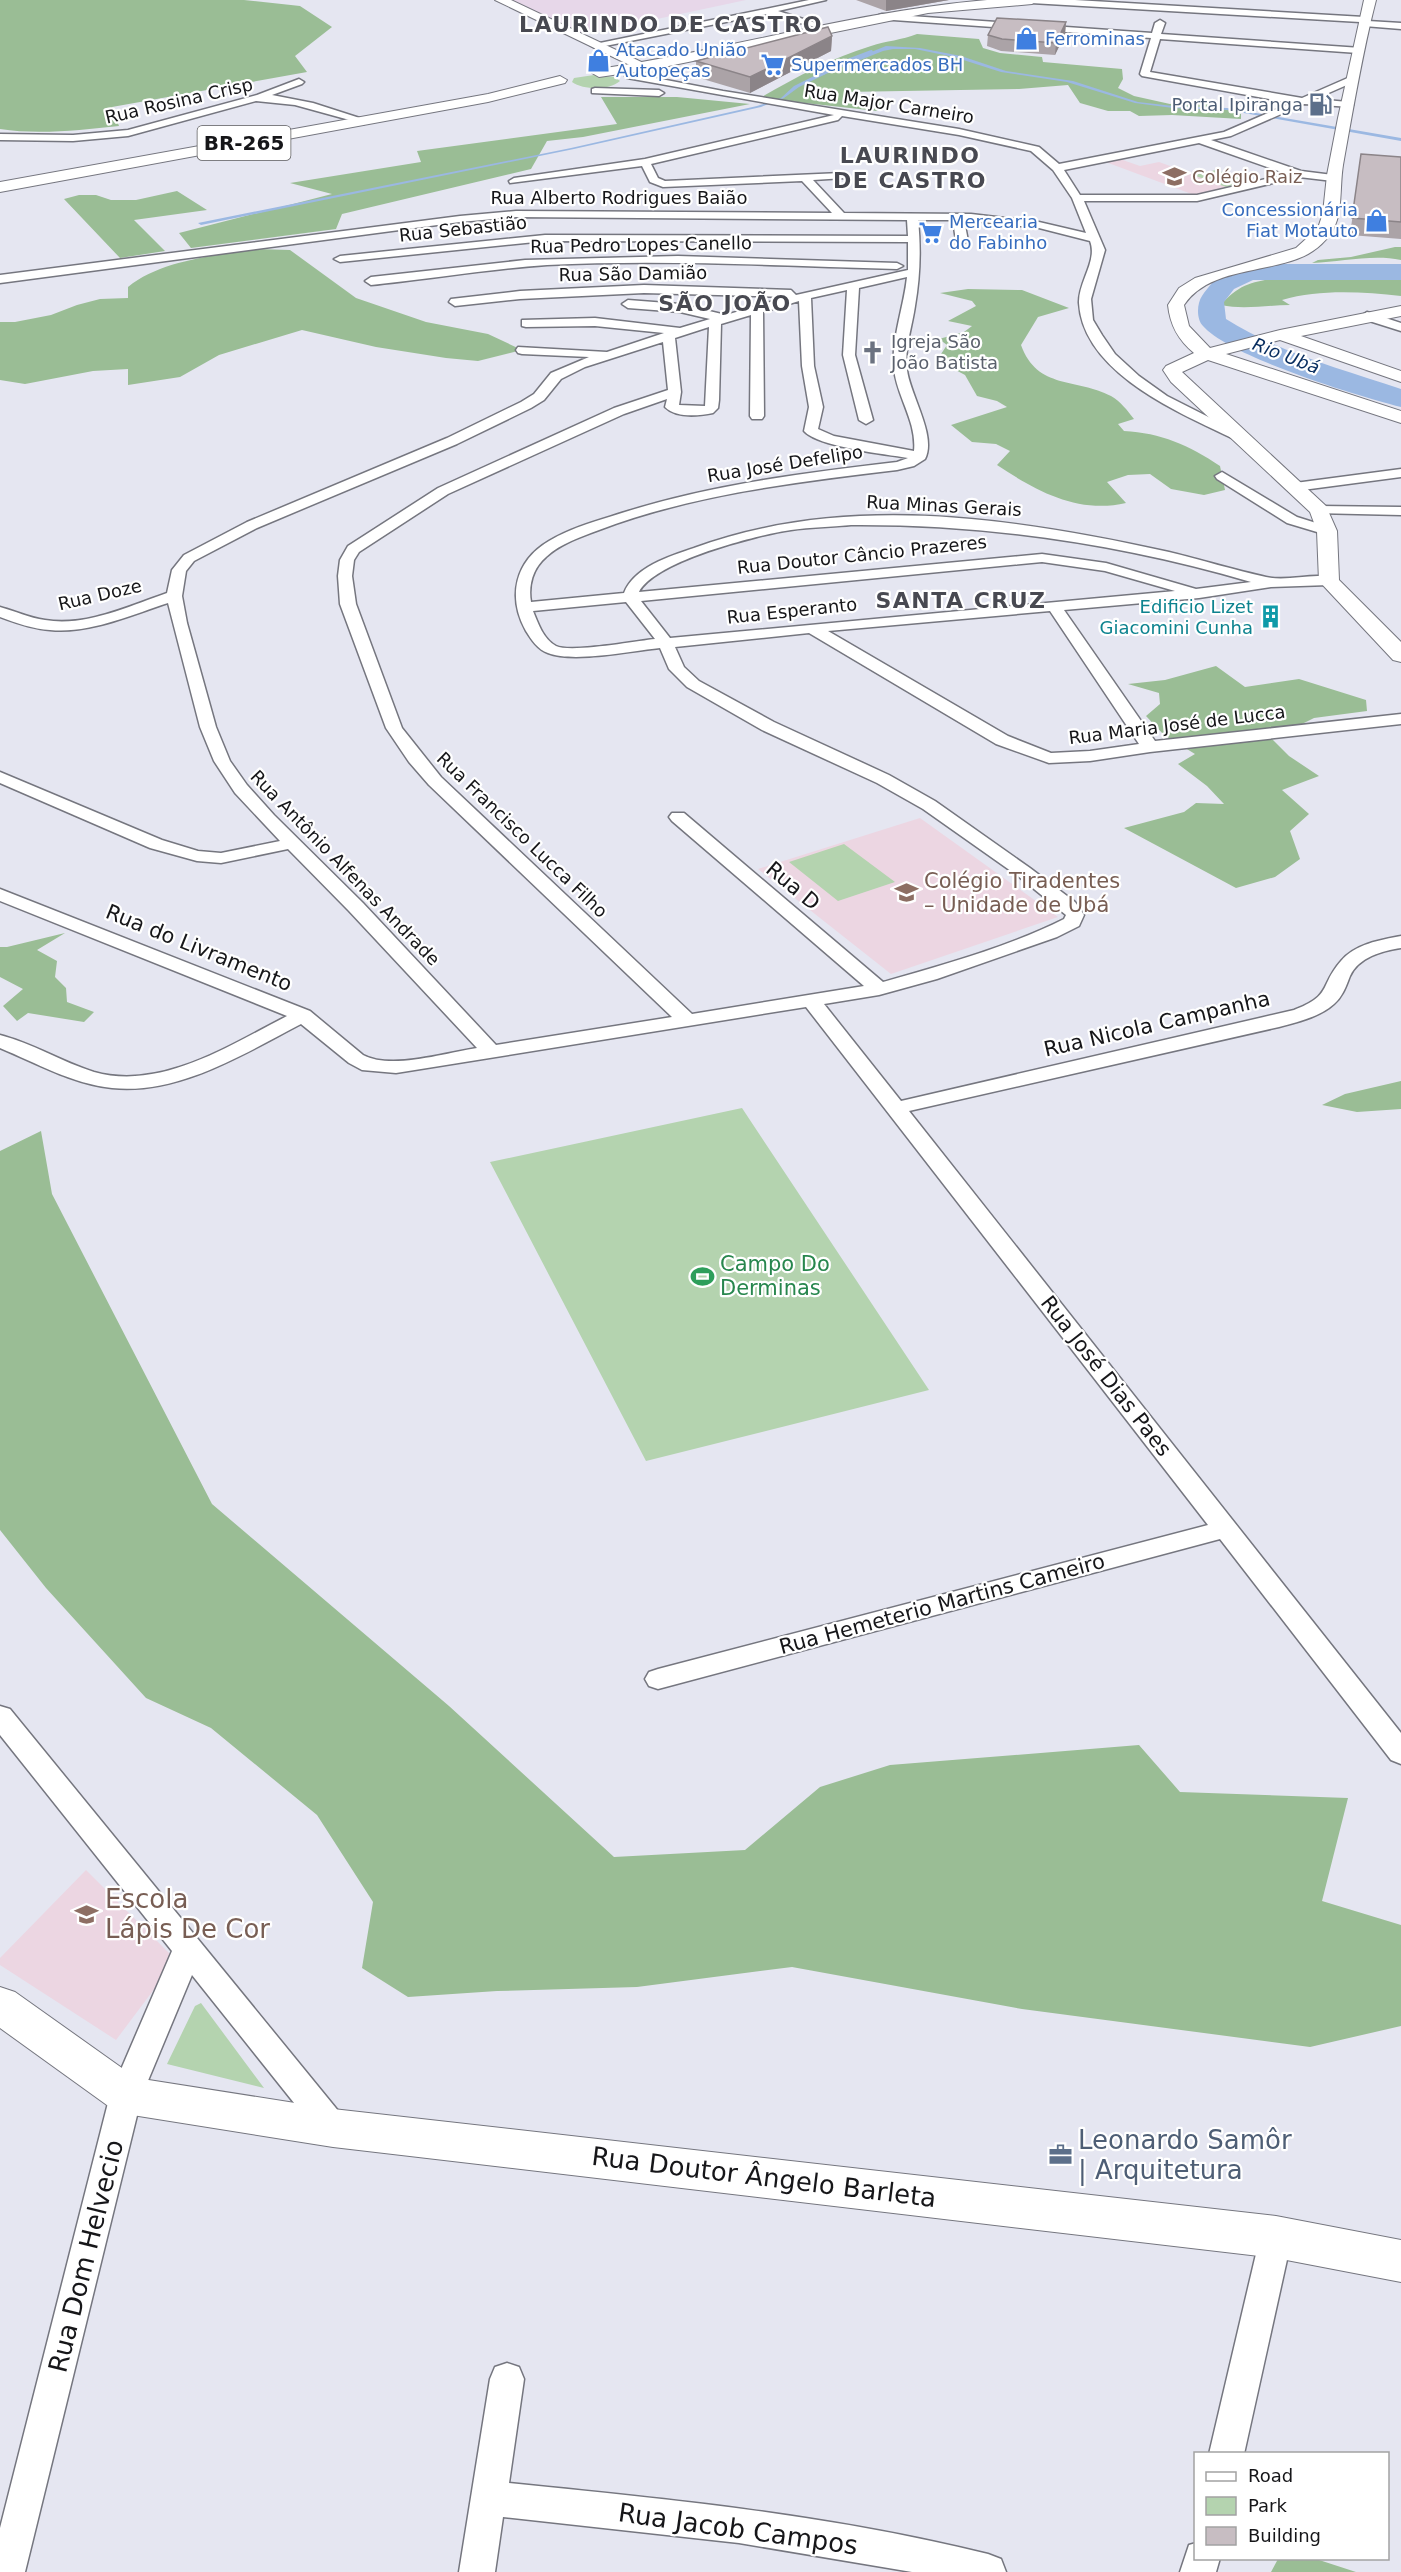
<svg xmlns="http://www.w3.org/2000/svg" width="1401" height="2572" font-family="'DejaVu Sans',sans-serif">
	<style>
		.education { fill: #ecd6e2 }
		.medical { fill: #e7d7e9 }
		.green { fill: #b4d3af }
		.forest { fill: #9abd95 }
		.water { fill: #9bb8e2 }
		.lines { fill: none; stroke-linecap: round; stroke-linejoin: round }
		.stream { stroke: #9bb8e2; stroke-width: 4 }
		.river { fill: #9bb8e2; fill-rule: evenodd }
		.street-casing { stroke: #75767f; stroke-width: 3 }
		.secondary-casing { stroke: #75767f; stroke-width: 2 }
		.primary-casing { stroke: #75767f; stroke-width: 2 }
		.street { fill: #fff; fill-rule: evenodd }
		.secondary { fill: #fff; fill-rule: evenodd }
		.primary { fill: #fff; fill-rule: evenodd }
		.wall { fill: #aba3a7 }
		.shaded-wall { fill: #8b8488 }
		.building { fill: #c7bdc2; stroke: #8b8488; stroke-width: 1.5 }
		.labels { text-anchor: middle; stroke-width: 4.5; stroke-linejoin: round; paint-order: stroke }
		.far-shop-label { font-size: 18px; fill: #366cbe; stroke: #fff; text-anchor: start }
		.far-street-label { font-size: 18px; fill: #161619; stroke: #fff }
		.far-service-label { font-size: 18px; fill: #4e5e75; stroke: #fff; text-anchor: end }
		.far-education-label { font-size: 18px; fill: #785e54; stroke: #fff; text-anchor: start }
		.far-worship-label { font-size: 18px; fill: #5b616d; stroke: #fff; text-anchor: start }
		.far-water-label { font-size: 18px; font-style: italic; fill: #082d5f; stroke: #fff }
		.far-culture-label { font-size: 18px; fill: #0d838f; stroke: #fff; text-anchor: end }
		.shield { fill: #fff; stroke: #5c5c5e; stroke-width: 1.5 }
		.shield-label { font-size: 20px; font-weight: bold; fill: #161619 }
		.education-label { font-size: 21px; fill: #785e54; stroke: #fff; text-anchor: start }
		.street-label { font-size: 21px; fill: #161619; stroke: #fff }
		.leisure-label { font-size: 21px; fill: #27864d; stroke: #fff; text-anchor: start }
		.far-district-label { font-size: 22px; font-weight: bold; letter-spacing: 1.5px; fill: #484951; stroke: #fff }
		.near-education-label { font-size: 26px; fill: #785e54; stroke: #fff; text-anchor: start }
		.near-service-label { font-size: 26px; fill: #4e5e75; stroke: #fff; text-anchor: start }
		.near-street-label { font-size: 26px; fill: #161619; stroke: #fff }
	</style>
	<rect width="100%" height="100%" fill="#e5e6f1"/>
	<path class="education" d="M1117,158L1140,166L1159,162L1231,188L1197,196L1103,161Z
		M920,818L1058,917L891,974L758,869Z
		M86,1870L176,1960L116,2040L0,1965V1958Z"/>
	<path class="medical" d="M509,0H746L582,35Z"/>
	<path class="green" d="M594,75L615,77L620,81C608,91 584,90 572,82L574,78Z
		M1216,170L1249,181L1226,187L1193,175Z
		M844,844L895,882L838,901L789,862Z
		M742,1108L929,1390L646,1461L490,1162Z
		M201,2003L264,2088L167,2064L195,2006Z"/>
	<path class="forest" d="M0,0H244L300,6L332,27L295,56L307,72L112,107L119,126C80,130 39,135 0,129Z
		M917,34L979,39L983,48L1000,53L1042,57L1043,62L1122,69L1123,79L1118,88L1134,96L1170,104L1196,100L1241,114V119L1172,115L1139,116L1130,111H1108L1080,103L1068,85L1019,89L845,92L883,103L877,111L760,98C796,77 832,58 871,46C886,41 902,40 917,34Z
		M601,97H677L750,104L583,137L547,141L531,169L342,214L336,229L191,248L179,233L332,194L290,183L421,162L417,151L617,124Z
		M177,191L207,210L134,220L165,251L120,258L64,199L79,195H96L111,200H136Z
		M1395,247H1401V260C1372,254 1342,262 1312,263L1318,260L1351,257Z
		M255,249L290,250L356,298L426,322L488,334L522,350L478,361L446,358L376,347L302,330L219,355L180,377L128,385V369L93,371L25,384L0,380V322H15L51,315L77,305L100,299L128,298V287C161,260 214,256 255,249Z
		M1335,275L1364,279L1401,277V296C1362,292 1320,289 1282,300L1290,305C1267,305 1244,310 1221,305C1251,267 1292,284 1335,275Z
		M968,289L1022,290L1069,308L1038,317L1021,345C1037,390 1077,378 1111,396C1121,402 1127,410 1134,419L1118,424L1124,431C1161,433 1189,445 1220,466L1225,490L1204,495L1171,489L1150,474L1128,475L1107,482L1126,503C1078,514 1036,491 997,465L1010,451L996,444L972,442L951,425L1007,407L997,401L977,396L965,375L937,360L947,345L939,339L964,332L972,326L948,321L976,306L972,301L940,293Z
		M1216,666L1245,687L1299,679L1366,700L1367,711L1314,718L1272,739L1289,756L1319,776L1282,790L1309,814L1290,831L1300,859L1275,877L1236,888L1124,828L1184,812L1196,803L1224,804L1207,786L1178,764L1195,754L1164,735L1146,716L1160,704L1159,693L1128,684L1165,680Z
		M65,933L37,950L57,961L55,977L66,988L67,1002L94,1012L84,1022L28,1013L17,1021L3,1006L23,989L0,977V947H7Z
		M1401,1081V1109L1357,1112L1322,1105L1345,1094Z
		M41,1131L52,1194L212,1504L449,1706L614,1857L745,1850L820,1787L890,1765L1139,1745L1180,1792L1348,1798L1322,1901L1401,1925V2026L1310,2047L1022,2009L792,1967L637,1987L497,1991L408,1997L362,1968L373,1902L317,1815L211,1728L146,1698L46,1588L0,1530V1151Z
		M1278,2559H1316L1356,2572H1271Z"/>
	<path class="water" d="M886,46L920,48L961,56L1006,71L1073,81L1138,102L1173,106L1227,108L1401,138V141L1227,110L1173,108L1135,103L1067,82L1001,72L954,57L915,49H893L883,51L830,72L799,87L784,98L761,107L574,149L201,225L198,223L571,148L757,106L781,98L794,86L822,72Z"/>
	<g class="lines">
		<path class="stream" d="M823,73L834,66L871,52"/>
		<path class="river" d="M1249,264H1401V280H1253L1234,289L1224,302L1226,319C1280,353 1341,369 1401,389V407C1358,396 1230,357 1203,326C1196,319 1197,303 1202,296C1215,277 1226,270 1249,264Z"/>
		<defs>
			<path id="street" d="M809,0H826L778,11L819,24V28L767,14L595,48L590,45Z
				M1027,0H1075L1364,17L1368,21L1401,23V29L1364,26L1360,22L1031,3Z
				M882,14L1152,33L1155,23L1160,20L1165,23L1161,34L1361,48V52L1358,53L1160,39L1150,72L1302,98L1350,77H1356V81L1315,99L1348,102L1353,105L1352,107L1304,104L1231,136L1211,140L1301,171L1333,175L1338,178L1333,181L1299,177L1197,201H1084L1105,250L1091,299L1093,320L1102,335L1115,354L1139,376L1167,396L1246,436L1239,440L1234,439C1180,413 1083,373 1079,303C1078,282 1098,261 1090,241L1039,228L964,220L968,241L962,244L956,241L953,220H918C921,249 920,277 915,306C912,327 904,349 907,370C910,395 937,436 925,459L914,466L897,470C797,482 694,494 599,530C581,537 561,543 546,557C533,568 528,585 531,602L624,593C634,567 670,556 694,548C846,492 1016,518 1169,552C1202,560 1234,570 1266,577C1289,582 1312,572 1334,578L1336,581L1334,584L1329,585L1271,587L1199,598L1064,610L1155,741L1401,714V724L1150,752L1090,761L1049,763L996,744L809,633L675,647L684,667L699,681L774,722L889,775L935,801L1030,868L1075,902L1084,915L1079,926L1057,937L937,979L879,995L824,1004L901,1101L1294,1010C1333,995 1319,986 1341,961C1355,944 1380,940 1401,936V948C1382,951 1359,957 1350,976C1346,986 1343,996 1334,1004C1320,1017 1297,1022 1279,1027L909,1111L1401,1733V1764L1391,1760L1220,1539L658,1689L649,1686L645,1679L649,1672L658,1669L1208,1525L806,1007L396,1073L362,1070L349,1063L301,1024C245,1053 179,1095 112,1088C73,1084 36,1063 0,1048V1035C32,1043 62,1062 94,1072C161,1091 230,1045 287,1016L0,901V889L310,1011L363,1055C391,1070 445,1053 477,1048L349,911L288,849L221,863L197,861L150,848L0,783V772L162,840L198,851L221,853L280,841L235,793L214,761L200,727L168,603C131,615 89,634 50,630C33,629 16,623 0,617V607C15,611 29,618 45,620C86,627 129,606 167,593L172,570L184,555L247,522L447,438L521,402L534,394L551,373L589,357L522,354L518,353L516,350L518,347L607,352L664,333L595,326L526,327L522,326V320L595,318L680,328L710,319L680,312L628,308L622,304L628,300L680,304L726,315L787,297L644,293L520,299L455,306L449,302L451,299L520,291L644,285L791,290L796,295L908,270V242L545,241L340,262L334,259L340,256L545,235L908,236L907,220L516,217L460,222L0,283V275L460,216L516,211L832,213L802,181L663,187L650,182L642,166L510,183L509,181L514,178L645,159L834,115L627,78L625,76L630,73L723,91L959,129L1039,147L1059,164L1224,132L1291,103L1142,76L1140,74L1151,38L879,19V15ZM842,116L959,135L1031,151L1053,170L1072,198L1086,233L1039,222L971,214L844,213L813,180L845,178L846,176L841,173L665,181L658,178L651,164L838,120ZM1199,143L1287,174L1197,195H1080L1064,170ZM907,277C904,307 891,339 894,369C897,397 917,422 914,451L834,436L818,429L823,407L814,366L811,298L847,290L843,355L859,420L866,424L873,420L855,355L859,288ZM799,301L802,366L809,407L804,431C818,447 885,454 908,458L897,462C805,473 713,484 625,512C600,520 572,527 549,541C515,561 507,597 526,631C531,639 538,650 548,653C573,663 632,651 660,648L669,669L687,687L762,730L877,783L923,809L1018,876L1066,915L1064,919C1008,947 943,965 883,982L684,813H672L669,817L672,821L864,986L692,1014L441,777L402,728L356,604L352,576L354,560L359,552L448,494L624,414L667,399L665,407C676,418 698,416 713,413L718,408L719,400L721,324L751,315L750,416L752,419H762L764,416L763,312ZM709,327L705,406L679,405L681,392L675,338ZM663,342L668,390L614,408L438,488L348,546L340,560L338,576L340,604L386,728L409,762L429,785L672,1017L496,1045L363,903L274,815L247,785L230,761L216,727L187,623L182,596L186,571L194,561L257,528L457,444L531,408L544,400L561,379L585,367ZM851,525C986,524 1121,544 1251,582L1196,589L1106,563L1042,554L639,592C655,561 757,535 791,530C811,527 831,527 851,525ZM1042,562L1105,571L1175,591L670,638L641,601ZM626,602L655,639C636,641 571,653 556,646C543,639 538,623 533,611ZM1050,611L1139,744L1090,751L1051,753L1008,736L828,631Z
				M299,79L304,82L302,84L272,95L313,103L369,121L364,124L295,105L256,101L128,136L73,141L0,140V134L73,135L128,130L257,95Z
				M595,88L659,90L664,93L659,96L592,93V89Z
				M678,256L897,263L903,266L897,269C781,266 664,259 547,265C488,269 430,279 371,285L365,281L371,277L525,260Z
				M1367,312L1401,323V331L1363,319L1361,316Z
				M1401,469V477L1295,491L1288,487L1295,483Z
				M1222,472L1297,517L1332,528L1334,531L1327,535L1287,523L1217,479L1215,476Z
				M1319,506L1401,507V515L1314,513L1312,510Z
				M0,1706L10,1709L344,2118L349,2128L344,2138L333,2142L322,2138L192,1975L142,2095L25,2572H0V2528L110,2095L172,1951L0,1735Z
				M1276,2222L1288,2226L1292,2237L1244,2454H1209L1260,2237L1264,2226Z
				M507,2363L519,2367L524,2379L509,2483C670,2499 830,2515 988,2554L1001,2559L1006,2572H912L739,2543L503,2517L495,2572H459L490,2379L495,2367Z
				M1196,2543V2558H1220L1216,2572H1180L1189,2545Z"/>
			<path id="secondary" d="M495,0H511L654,68L647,72L642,71Z
				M1364,0H1376C1362,54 1353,110 1343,165C1340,183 1342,203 1337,220C1333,234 1321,247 1308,254C1271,274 1210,266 1184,305L1189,326L1210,348L1280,330L1401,306V316L1301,336L1401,371V382L1280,340L1226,354L1401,411V423L1208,360L1182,372L1326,506L1337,531L1339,580L1401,642V662L1393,660L1319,581L1317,531L1310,512L1171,382L1163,370L1166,366L1194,353C1178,340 1170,325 1168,305L1179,288L1195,278L1296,248L1318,228L1323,213L1327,175L1338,118Z
				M0,1987L15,1992L136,2078L333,2109L1276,2216L1401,2240V2282L1276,2258L333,2147L126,2114L111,2108L0,2028Z"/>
			<path id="primary" d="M987,0H1038L1032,4L928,13L654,69L599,77L592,73L599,69C729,50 856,11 987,0Z
				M560,76L567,80L565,83L488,102L0,192V182L488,94Z"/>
		</defs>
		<use href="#street" class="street-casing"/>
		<use href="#secondary" class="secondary-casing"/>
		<use href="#primary" class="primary-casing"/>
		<use href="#street" class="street"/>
		<use href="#secondary" class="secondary"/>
		<use href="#primary" class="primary"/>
	</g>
	<path class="wall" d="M856,0H949L886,11Z
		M1066,22L1065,34L1055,55L1001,51L987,46L988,35Z
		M832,36L831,51L750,93L696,77V61Z
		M1361,154L1401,157V239L1350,235Z"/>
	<path class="shaded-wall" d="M886,0H949L886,11Z
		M1066,22L1065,34L1055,55L1056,43Z
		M832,36L831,51L750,93V77Z"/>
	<path class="building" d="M997,18L1066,22L1056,43L1002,39L988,35Z
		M828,27L832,36L750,77L696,61Z
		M1361,154L1401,157V222L1352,218Z"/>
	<defs>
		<symbol id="shop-bare" viewBox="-9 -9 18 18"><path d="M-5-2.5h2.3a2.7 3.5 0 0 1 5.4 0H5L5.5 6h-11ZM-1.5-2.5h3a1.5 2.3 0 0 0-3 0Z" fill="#3f7fe0" stroke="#fff" stroke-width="2.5" paint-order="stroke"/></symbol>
		<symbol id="supermarket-bare" viewBox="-9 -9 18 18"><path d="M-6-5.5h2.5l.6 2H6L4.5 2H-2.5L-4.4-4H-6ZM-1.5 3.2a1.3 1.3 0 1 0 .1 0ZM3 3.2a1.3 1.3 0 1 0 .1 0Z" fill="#3f7fe0" stroke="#fff" stroke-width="2.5" paint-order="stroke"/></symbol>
		<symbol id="fuel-bare" viewBox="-9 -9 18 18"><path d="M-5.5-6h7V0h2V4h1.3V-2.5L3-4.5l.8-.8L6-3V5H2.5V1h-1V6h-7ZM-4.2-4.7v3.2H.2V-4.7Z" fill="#5c6f8a" stroke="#fff" stroke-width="2.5" paint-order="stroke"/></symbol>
		<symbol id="school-bare" viewBox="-9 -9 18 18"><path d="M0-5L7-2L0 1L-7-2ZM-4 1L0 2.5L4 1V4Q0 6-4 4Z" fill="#8d6e63" stroke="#fff" stroke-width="2.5" paint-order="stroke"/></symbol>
		<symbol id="church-bare" viewBox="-9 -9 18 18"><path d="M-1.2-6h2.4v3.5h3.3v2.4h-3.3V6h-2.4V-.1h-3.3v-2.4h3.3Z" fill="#6b7280" stroke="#fff" stroke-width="2.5" paint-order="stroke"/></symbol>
		<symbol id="building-bare" viewBox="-9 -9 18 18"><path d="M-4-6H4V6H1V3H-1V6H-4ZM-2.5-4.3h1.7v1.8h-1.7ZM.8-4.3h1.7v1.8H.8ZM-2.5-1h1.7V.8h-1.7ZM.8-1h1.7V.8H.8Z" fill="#0f9aa8" stroke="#fff" stroke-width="2.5" paint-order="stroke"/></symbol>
		<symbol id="stadium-bare" viewBox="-9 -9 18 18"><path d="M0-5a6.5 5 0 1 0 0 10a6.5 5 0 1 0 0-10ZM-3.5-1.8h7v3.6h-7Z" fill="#2e9e5b" stroke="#fff" stroke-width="2.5" paint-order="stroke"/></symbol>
		<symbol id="office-bare" viewBox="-9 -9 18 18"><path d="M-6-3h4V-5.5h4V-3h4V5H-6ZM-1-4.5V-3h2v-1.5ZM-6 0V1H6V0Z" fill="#5c6f8a" stroke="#fff" stroke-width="2.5" paint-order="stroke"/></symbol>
	</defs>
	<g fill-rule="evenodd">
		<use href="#shop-bare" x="1010" y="22" width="33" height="33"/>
		<use href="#shop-bare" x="582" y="44" width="33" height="33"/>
		<use href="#supermarket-bare" x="756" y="48" width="33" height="33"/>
		<use href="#fuel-bare" x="1304" y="88" width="33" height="33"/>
		<use href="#school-bare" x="1158" y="160" width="33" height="33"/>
		<use href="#shop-bare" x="1360" y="204" width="33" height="33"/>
		<use href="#supermarket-bare" x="914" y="216" width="33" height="33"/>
		<use href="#church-bare" x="856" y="336" width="33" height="33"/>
		<use href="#building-bare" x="1254" y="600" width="33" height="33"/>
		<use href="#school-bare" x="890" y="876" width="33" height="33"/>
		<use href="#stadium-bare" x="686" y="1260" width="33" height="33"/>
		<use href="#school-bare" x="70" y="1898" width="33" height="33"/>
		<use href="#office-bare" x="1044" y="2138" width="33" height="33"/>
	</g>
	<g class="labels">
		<g class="far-shop-label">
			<text x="1045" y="45">Ferrominas</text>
			<text x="616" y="56">Atacado União<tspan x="616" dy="21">Autopeças</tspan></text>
			<text x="791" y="71">Supermercados BH</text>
			<text x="1358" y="216" text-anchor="end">Concessionária<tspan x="1358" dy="21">Fiat Motauto</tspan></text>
			<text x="949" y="228">Mercearia<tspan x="949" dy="21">do Fabinho</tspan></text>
		</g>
		<g class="far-street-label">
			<text transform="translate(179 101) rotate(-13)" y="6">Rua Rosina Crisp</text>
			<text transform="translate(889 104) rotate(9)" y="6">Rua Major Carneiro</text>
			<text x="619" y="204">Rua Alberto Rodrigues Baião</text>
			<text transform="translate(463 229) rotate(-6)" y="6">Rua Sebastião</text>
			<text transform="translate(641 245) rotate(-1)" y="6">Rua Pedro Lopes Canello</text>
			<text transform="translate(633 274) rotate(-1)" y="6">Rua São Damião</text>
			<text transform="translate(785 464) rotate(-9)" y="6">Rua José Defelipo</text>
			<text transform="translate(944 506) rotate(3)" y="6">Rua Minas Gerais</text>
			<text transform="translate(862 555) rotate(-6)" y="6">Rua Doutor Câncio Prazeres</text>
			<text transform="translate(100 595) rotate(-13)" y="6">Rua Doze</text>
			<text transform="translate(792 611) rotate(-6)" y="6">Rua Esperanto</text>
			<text transform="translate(1177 725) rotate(-7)" y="6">Rua Maria José de Lucca</text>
			<text transform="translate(522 835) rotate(44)" y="6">Rua Francisco Lucca Filho</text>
			<text transform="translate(345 868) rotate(46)" y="6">Rua Antônio Alfenas Andrade</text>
		</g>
		<g class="far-service-label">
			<text x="1303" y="111">Portal Ipiranga</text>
		</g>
		<g class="far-education-label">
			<text x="1192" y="183">Colégio Raiz</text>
		</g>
		<g class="far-worship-label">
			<text x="891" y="348">Igreja São<tspan x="891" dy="21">João Batista</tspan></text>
		</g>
		<g class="far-water-label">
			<text transform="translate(1286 356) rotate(21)" y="6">Rio Ubá</text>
		</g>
		<g class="far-culture-label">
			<text x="1253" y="613">Edificio Lizet<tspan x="1253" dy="21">Giacomini Cunha</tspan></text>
		</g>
		<rect class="shield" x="197.5" y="126" width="93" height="34" rx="4.5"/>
		<g class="shield-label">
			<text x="244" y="150">BR-265</text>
		</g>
		<g class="education-label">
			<text x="924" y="888">Colégio Tiradentes<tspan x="924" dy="24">– Unidade de Ubá</tspan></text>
		</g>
		<g class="street-label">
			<text transform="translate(793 886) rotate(40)" y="7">Rua D</text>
			<text transform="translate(199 948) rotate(22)" y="7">Rua do Livramento</text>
			<text transform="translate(1157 1024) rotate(-13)" y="7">Rua Nicola Campanha</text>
			<text transform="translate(1106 1376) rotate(52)" y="7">Rua José Dias Paes</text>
			<text transform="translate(942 1604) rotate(-15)" y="7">Rua Hemeterio Martins Cameiro</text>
		</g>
		<g class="leisure-label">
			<text x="720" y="1271">Campo Do<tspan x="720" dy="24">Derminas</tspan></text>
		</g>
		<g class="far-district-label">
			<text x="671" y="32">LAURINDO DE CASTRO</text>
			<text x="910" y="163">LAURINDO<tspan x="910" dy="25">DE CASTRO</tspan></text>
			<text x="725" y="311">SÃO JOÃO</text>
			<text x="961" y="608">SANTA CRUZ</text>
		</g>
		<g class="near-education-label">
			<text x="105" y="1908">Escola<tspan x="105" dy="30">Lápis De Cor</tspan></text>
		</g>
		<g class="near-service-label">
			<text x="1078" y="2149">Leonardo Samôr<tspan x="1078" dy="30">| Arquitetura</tspan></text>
		</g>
		<g class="near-street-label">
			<text transform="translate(764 2177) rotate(7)" y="9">Rua Doutor Ângelo Barleta</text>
			<text transform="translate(86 2256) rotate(-76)" y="9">Rua Dom Helvecio</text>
			<text transform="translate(738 2529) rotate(8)" y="9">Rua Jacob Campos</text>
		</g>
	</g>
	<rect x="1194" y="2452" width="195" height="108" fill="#ffffff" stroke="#a2a2a3" stroke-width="1.5"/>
	<rect x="1206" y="2472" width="30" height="9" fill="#ffffff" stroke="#a2a2a3" stroke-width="1.5"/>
	<text x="1248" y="2482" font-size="18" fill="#161619">Road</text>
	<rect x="1206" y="2497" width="30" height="18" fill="#b4d3af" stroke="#a2a2a3" stroke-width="1.5"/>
	<text x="1248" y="2512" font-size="18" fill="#161619">Park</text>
	<rect x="1206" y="2527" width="30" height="18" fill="#c7bdc2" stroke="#a2a2a3" stroke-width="1.5"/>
	<text x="1248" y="2542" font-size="18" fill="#161619">Building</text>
</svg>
